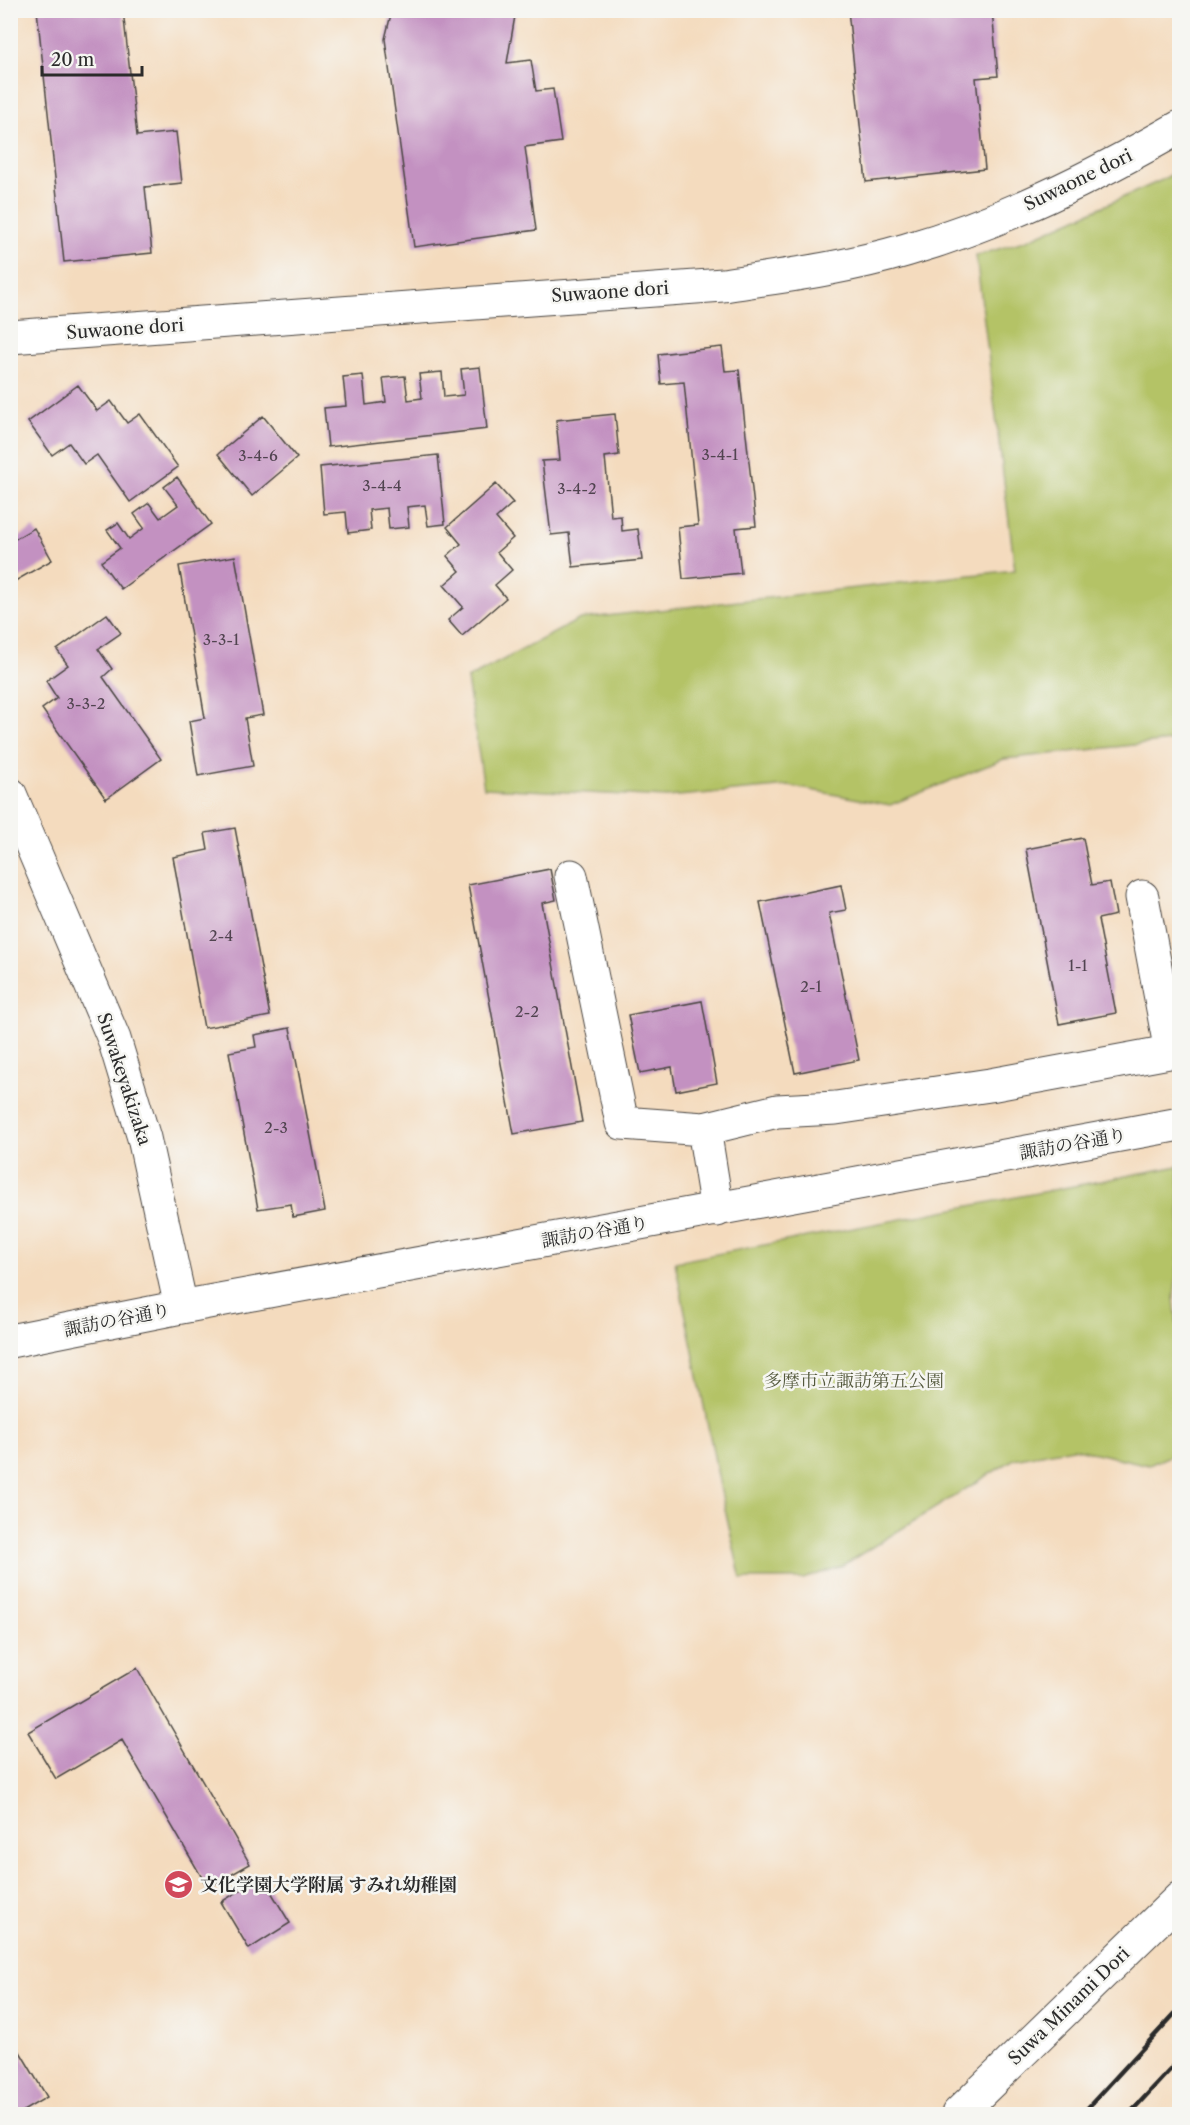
<svg xmlns="http://www.w3.org/2000/svg" width="1190" height="2125" font-family="'Libre Caslon Text','Noto Serif JP',serif">
	<style>
		.green { fill: #b4c366; stroke: #707748; stroke-width: 1.5 }
		.building { fill: #c391c1 }
		.lines { fill: none; stroke-linecap: round; stroke-linejoin: round }
		.minor-casing { stroke: #494541; stroke-width: 35 }
		.tertiary-casing { stroke: #494541; stroke-width: 35 }
		.minor { stroke: #fff; stroke-width: 33 }
		.tertiary { stroke: #fff; stroke-width: 33 }
		.rail { stroke: #2b2b2b; stroke-width: 4.5 }
		.labels { text-anchor: middle; stroke-width: 5; stroke-linejoin: round; paint-order: stroke }
		.number-label { font-size: 15px; fill: #514450 }
		.street-label { font-size: 18px; fill: #2b2b2b; stroke: #f6f6f2 }
		.park-label { font-size: 18px; fill: #54593d; stroke: #f6f6f2 }
		.poi-label { font-size: 18px; font-weight: bold; fill: #2b2b2b; stroke: #f6f6f2; text-anchor: start }
	</style>
	<rect width="100%" height="100%" fill="#f6f6f2"/>
	<filter id="ink" filterUnits="userSpaceOnUse"><feTurbulence type="fractalNoise" baseFrequency=".0167" numOctaves="2"/><feDisplacementMap in="SourceGraphic" scale="12" xChannelSelector="R" yChannelSelector="G"/><feConvolveMatrix kernelMatrix="1 2 1 2 8 2 1 2 1" color-interpolation-filters="sRGB"/></filter>
	<filter id="wash" filterUnits="userSpaceOnUse"><feTurbulence type="fractalNoise" baseFrequency=".008" numOctaves="4" result="noise"/><feDisplacementMap in="SourceGraphic" scale="24" xChannelSelector="R" yChannelSelector="G"/><feGaussianBlur stdDeviation="1.35" result="paint"/><feColorMatrix in="noise" values="0 0 0 0 0 0 0 0 0 0 0 0 0 0 0 0 0 1.4 0 .05"/><feComposite in="paint" operator="in"/></filter>
	<g filter="url(#wash)">
		<rect width="100%" height="100%" fill="#f4dbbe"/>
		<path class="green" d="M1179,170V740L1004,759L890,805L789,786L667,797L484,788L467,679L580,619L1015,570L976,256L1027,240L1162,180Z
			M1179,1166L1180,1244L1174,1298L1180,1349L1179,1452L1149,1465L1073,1448L1014,1459L840,1567L803,1579H741L722,1496L675,1262Z"/>
		<g id="blocks">
			<path class="building" d="M37,10H123L137,136L176,132L182,183L145,187L152,253L64,262Z
				M392,10H516L507,63L531,60L536,91L553,89L561,142L525,147L536,230L414,247L385,39Z
				M848,10H992L998,76L976,78L985,169L866,182Z
				M722,347L725,371L739,370L756,526L736,528L741,573L683,579L678,527L698,525L684,382L661,384L658,354Z
				M480,367L487,429L328,447L324,408L346,406L343,377L363,375L366,405L386,402L383,378L405,376L408,400L422,398L419,374L442,372L444,397L464,395L461,369Z
				M78,385L97,411L111,401L127,423L140,414L178,467L130,502L97,455L84,464L69,443L52,455L28,422Z
				M615,414L619,455L605,457L611,517L621,516L622,531L638,529L642,560L573,567L569,533L551,535L542,461L560,460L556,420Z
				M263,416L297,458L252,496L218,454Z
				M438,455L445,524L428,526L425,505L407,507L409,527L389,529L387,508L369,510L371,530L348,533L346,512L324,514L320,467Z
				M177,477L211,524L121,589L101,562L120,548L107,530L118,523L129,539L144,528L134,514L149,503L160,518L178,505L164,487Z
				M496,484L513,503L496,518L513,538L497,552L512,570L495,585L506,598L462,636L448,620L463,607L444,585L460,571L447,556L461,544L447,527Z
				M34,528L52,560L10,584V542Z
				M235,556L263,715L245,718L253,766L198,776L189,721L205,718L179,566Z
				M107,614L121,633L98,649L112,669L103,677L161,759L106,799L42,709L57,698L46,681L68,665L57,650Z
				M235,828L270,1016L204,1028L173,857L208,850L205,833Z
				M1083,838L1092,885L1110,882L1116,915L1098,919L1116,1013L1059,1024L1026,849Z
				M550,869L556,900L542,903L582,1122L514,1134L468,885Z
				M841,885L846,910L829,913L859,1060L795,1073L760,902Z
				M702,1001L717,1083L676,1091L672,1067L640,1073L628,1015Z
				M290,1028L325,1211L293,1217L291,1204L258,1209L229,1052L256,1047L254,1035Z
				M137,1668L250,1864L208,1888L122,1740L56,1779L28,1732Z
				M262,1877L290,1923L249,1949L221,1902Z
				M10,2035L47,2097L18,2114H10Z"/>
		</g>
	</g>
	<g filter="url(#ink)">
		<use href="#blocks" fill-opacity="0" stroke="#494541" stroke-width="1.5"/>
		<g class="lines">
			<defs>
				<path id="minor" d="M10,337L723,285C784,276 846,268 906,250C1003,222 1093,177 1180,127
					M571,876L622,1123L704,1129L777,1111L836,1108L990,1085L1180,1050
					M1142,897L1171,1052
					M704,1129L717,1210"/>
				<path id="tertiary" d="M10,794L114,1039L144,1138L181,1307
					M10,1341L181,1307L1180,1124
					M958,2114L1180,1898"/>
			</defs>
			<use href="#minor" class="minor-casing"/>
			<use href="#tertiary" class="tertiary-casing"/>
			<use href="#minor" class="minor"/>
			<use href="#tertiary" class="tertiary"/>
			<path class="rail" d="M1082,2114L1180,2008
				M1129,2114L1180,2059"/>
		</g>
	</g>
	<defs>
		<symbol id="school-disc" viewBox="-11 -11 22 22"><circle r="9.5" fill="#d1495b" stroke="#f6f6f2"/><path d="M0-5L7-2L0 1L-7-2ZM-4 1L0 2.5L4 1V4Q0 6-4 4Z" fill="#fff"/></symbol>
	</defs>
	<g fill-rule="evenodd">
		<use href="#school-disc" x="162" y="1868" width="33" height="33"/>
	</g>
	<g class="labels">
		<g class="number-label">
			<text x="720" y="460">3-4-1</text>
			<text x="258" y="461">3-4-6</text>
			<text x="382" y="491">3-4-4</text>
			<text x="577" y="494">3-4-2</text>
			<text x="221" y="645">3-3-1</text>
			<text x="86" y="709">3-3-2</text>
			<text x="221" y="941">2-4</text>
			<text x="1078" y="971">1-1</text>
			<text x="811" y="992">2-1</text>
			<text x="527" y="1017">2-2</text>
			<text x="276" y="1133">2-3</text>
		</g>
		<g class="street-label">
			<text transform="translate(1078 180) rotate(-26)" y="6">Suwaone dori</text>
			<text transform="translate(610 292) rotate(-4)" y="6">Suwaone dori</text>
			<text transform="translate(125 329) rotate(-4)" y="6">Suwaone dori</text>
			<text transform="translate(124 1079) rotate(72)" y="6">Suwakeyakizaka</text>
			<text transform="translate(1073 1144) rotate(-10)" y="6">諏訪の谷通り</text>
			<text transform="translate(595 1232) rotate(-10)" y="6">諏訪の谷通り</text>
			<text transform="translate(117 1320) rotate(-11)" y="6">諏訪の谷通り</text>
			<text transform="translate(1069 2006) rotate(-44)" y="6">Suwa Minami Dori</text>
		</g>
		<g class="park-label">
			<text x="854" y="1387">多摩市立諏訪第五公園</text>
		</g>
		<g class="poi-label">
			<text x="200" y="1891">文化学園大学附属 すみれ幼稚園</text>
		</g>
	</g>
	<rect width="1190" height="2125" fill="none" stroke="#f6f6f2" stroke-width="36"/>
	<path d="M42 66v9h100v-9" fill="none" stroke="#2b2b2b" stroke-width="3"/>
	<text x="51" y="66" font-size="18" fill="#2b2b2b" stroke="#f6f6f2" stroke-width="4.5" paint-order="stroke">20 m</text>
</svg>
